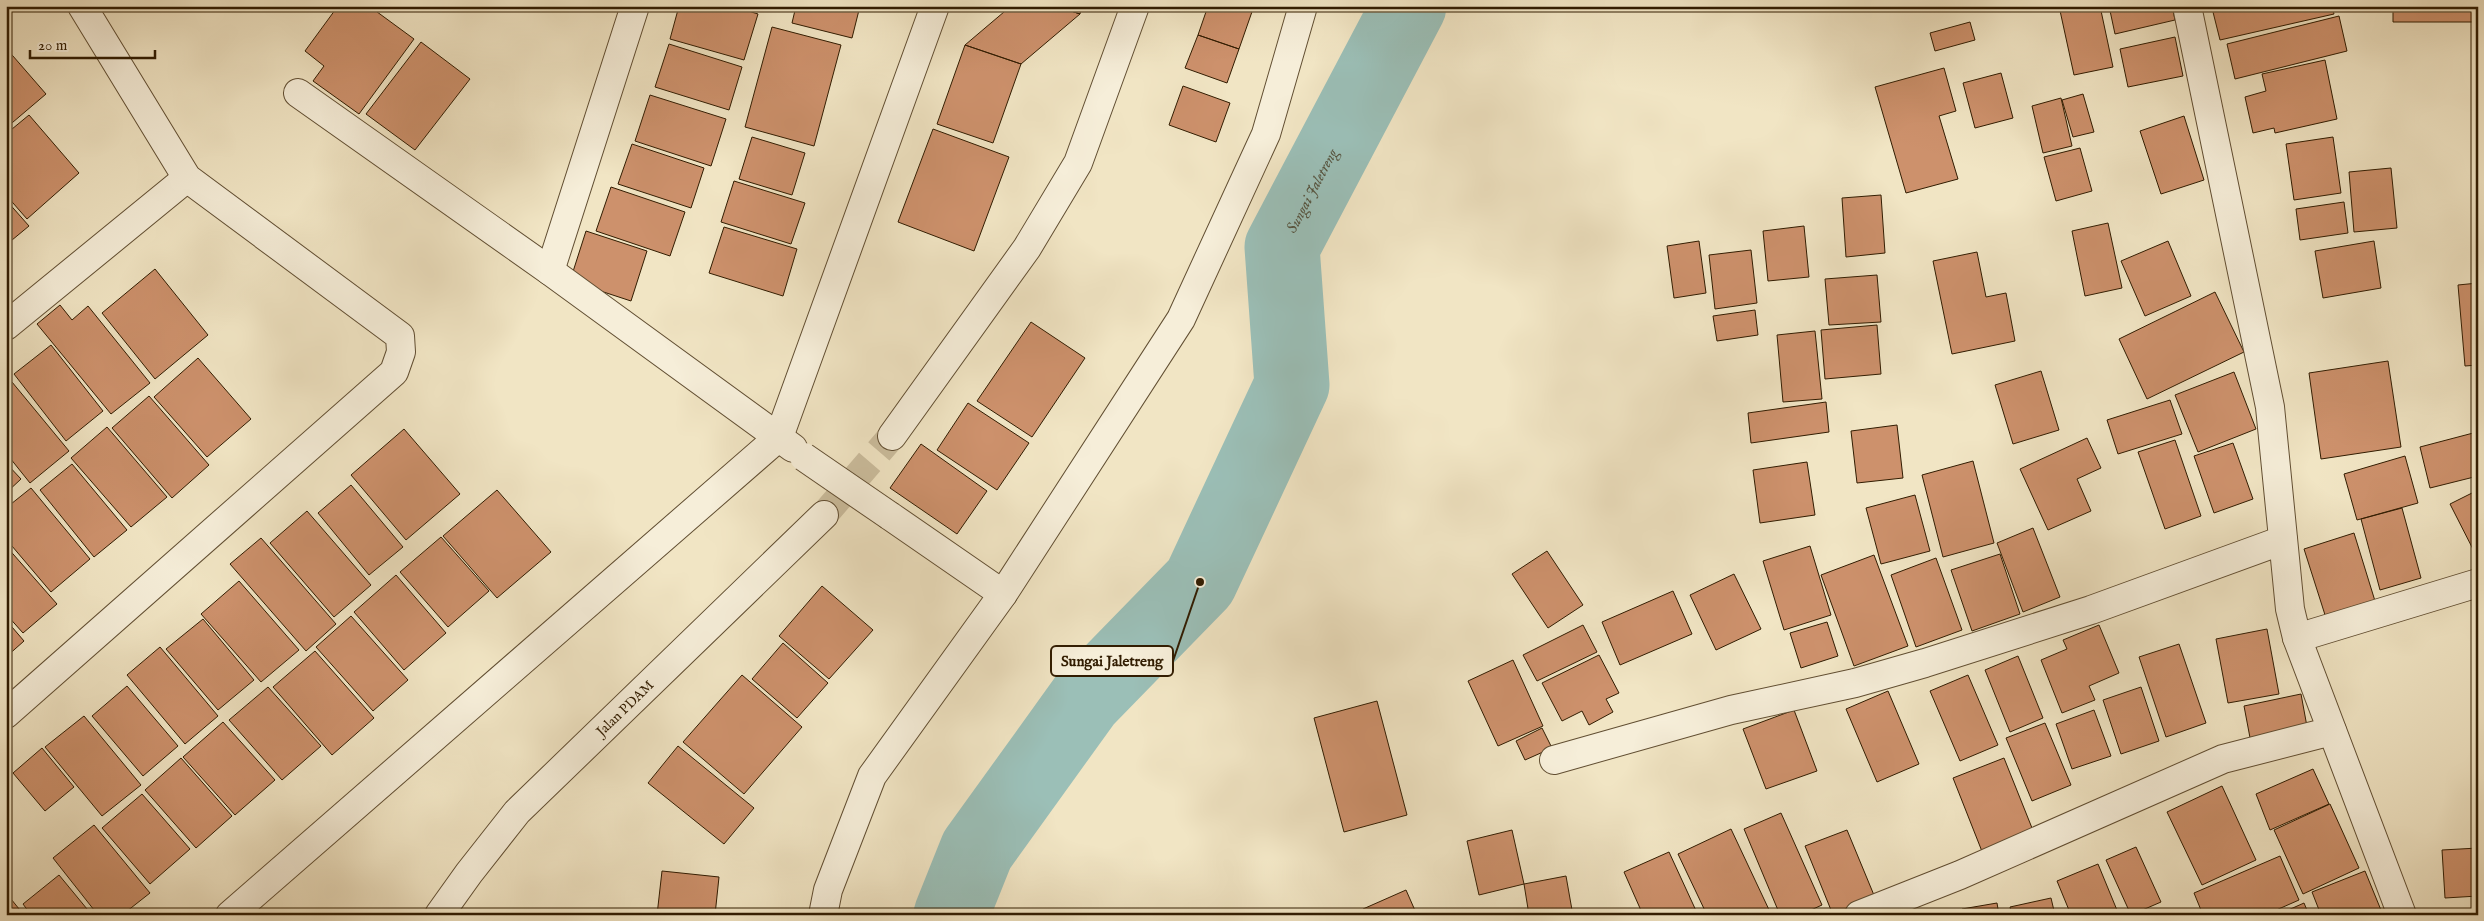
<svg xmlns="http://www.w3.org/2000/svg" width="2484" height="921" font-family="'IM FELL English',serif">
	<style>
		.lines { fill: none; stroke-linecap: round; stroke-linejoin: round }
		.river { stroke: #9bbfb7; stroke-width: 75 }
		.building { fill: #cd916c; stroke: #311c01 }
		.minor-tunnel { stroke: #cbbd9d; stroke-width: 28; stroke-dasharray: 28 14; stroke-linecap: butt }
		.minor-casing { stroke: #614e32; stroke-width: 30 }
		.minor { stroke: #f6eed9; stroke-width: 28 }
		.minor-bridge-casing { stroke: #614e32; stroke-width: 30; stroke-linecap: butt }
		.minor-bridge { stroke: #f6eed9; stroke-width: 28 }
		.labels { text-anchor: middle; stroke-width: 4; stroke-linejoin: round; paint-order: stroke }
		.street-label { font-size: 14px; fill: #311c01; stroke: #f6eed9 }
		.water-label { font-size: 15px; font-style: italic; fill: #565541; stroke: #f6eed9 }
		.leader { fill: none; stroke: #311c01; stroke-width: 2 }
		.callout-dot { fill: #311c01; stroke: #f6eed9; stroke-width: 2 }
		.callout { fill: #f6eed9; stroke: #311c01; stroke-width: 2 }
		.callout-label { font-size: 15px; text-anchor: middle; font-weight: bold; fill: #311c01 }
	</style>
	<rect width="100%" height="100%" fill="#f1e5c4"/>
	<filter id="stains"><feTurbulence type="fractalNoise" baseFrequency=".004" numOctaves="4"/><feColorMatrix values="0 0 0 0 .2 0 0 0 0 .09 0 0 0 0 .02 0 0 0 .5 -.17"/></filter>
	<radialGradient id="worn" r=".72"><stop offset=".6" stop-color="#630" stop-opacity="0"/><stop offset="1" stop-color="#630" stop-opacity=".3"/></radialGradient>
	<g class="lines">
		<path class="river" id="s1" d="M951,915L977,850L1085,700L1200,582L1292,385L1282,247L1409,6"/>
	</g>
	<path class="building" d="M338,6H369L414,39L359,114L313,81L324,66L305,51Z
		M679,6H732L758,14L744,60L670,39Z
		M796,6H860L852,38L792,23Z
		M1011,6H1056L1080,14L1021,64L965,45Z
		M1056,6H1082L1080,14Z
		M1208,6H1254L1239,49L1198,35Z
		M2059,6H2100L2113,67L2074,75Z
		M2109,6H2172L2175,20L2115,34Z
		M2219,6H2332L2334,14L2220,40L2212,8Z
		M2393,6H2478V22H2393Z
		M2339,16L2347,51L2235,79L2227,44Z
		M1970,22L1975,40L1935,51L1930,33Z
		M772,27L841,45L814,146L745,127Z
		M1198,35L1239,49L1227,83L1185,68Z
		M2175,37L2183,76L2128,87L2120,49Z
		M421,42L470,79L415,150L366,114Z
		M669,44L742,67L729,110L655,87Z
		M965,45L1021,64L993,143L937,124Z
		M6,48L46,94L6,128Z
		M2325,60L2337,119L2275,133L2274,128L2253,133L2245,97L2266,91L2262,74Z
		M1944,68L1956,111L1939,116L1958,179L1906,193L1875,87Z
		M2001,73L2013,118L1975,128L1963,83Z
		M1183,86L1230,103L1216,142L1169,125Z
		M2083,94L2094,132L2073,137L2062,100Z
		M650,95L726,119L711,166L635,141Z
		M2061,98L2072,146L2043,153L2032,106Z
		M29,115L79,173L27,219L6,195V134Z
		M2184,116L2204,180L2161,194L2140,131Z
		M933,129L1009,157L974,251L898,222Z
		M752,137L805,153L792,195L739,179Z
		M2333,137L2341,193L2294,200L2286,144Z
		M632,144L704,168L691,208L618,184Z
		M2080,148L2092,191L2056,201L2044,157Z
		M2391,168L2397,228L2354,232L2349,172Z
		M734,181L805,203L791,244L721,222Z
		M611,187L685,212L670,256L596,231Z
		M1881,195L1885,253L1846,257L1842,198Z
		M6,200L29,226L6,245Z
		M2344,202L2348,233L2300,240L2296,209Z
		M2108,223L2122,288L2085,296L2072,231Z
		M1804,226L1809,277L1768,281L1763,231Z
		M724,227L797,249L783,296L709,273Z
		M586,231L647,251L631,301L570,281Z
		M1699,241L1706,293L1674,298L1667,246Z
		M2168,241L2191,296L2145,316L2121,261Z
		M2374,241L2381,288L2323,298L2315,251Z
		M1751,250L1757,303L1715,309L1709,255Z
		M1977,252L1986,297L2006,293L2015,341L1952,354L1933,261Z
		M155,269L208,335L155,379L102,313Z
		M1877,275L1881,322L1829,325L1825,279Z
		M2478,283V365L2465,366L2458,285Z
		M2215,292L2244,352L2147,399L2119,339Z
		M60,305L72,320L88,306L150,383L111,414L37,324Z
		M1755,310L1758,335L1717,341L1713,316Z
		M1031,322L1085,358L1032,437L977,401Z
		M1877,325L1881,374L1825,379L1821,330Z
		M1815,331L1822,399L1783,402L1777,335Z
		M51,345L103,411L66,441L14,374Z
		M198,358L251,419L207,457L154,397Z
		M2388,361L2401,447L2321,459L2309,373Z
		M2041,371L2059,430L2013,444L1995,385Z
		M2234,372L2256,429L2198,452L2175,395Z
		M12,382L69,451L30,483L6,453V386Z
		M149,396L209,465L172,498L112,428Z
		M2170,400L2182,434L2118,454L2107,420Z
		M1826,402L1829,432L1751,443L1748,413Z
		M968,403L1029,443L997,490L937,450Z
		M1897,425L1903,478L1857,483L1851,431Z
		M107,427L167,497L131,527L71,458Z
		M404,429L460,494L406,540L351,475Z
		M2477,432L2478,476L2430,488L2420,447Z
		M2087,438L2101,468L2077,479L2091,511L2048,530L2020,469Z
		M2175,440L2201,516L2165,529L2138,452Z
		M2233,443L2253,499L2214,513L2194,456Z
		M921,444L987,491L957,534L890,488Z
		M2405,456L2418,503L2357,520L2344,474Z
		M1973,461L1994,543L1943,557L1922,475Z
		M1807,462L1815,515L1760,523L1753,470Z
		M6,463L21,479L6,493Z
		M72,464L127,530L94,557L40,490Z
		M351,485L403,547L369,575L318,513Z
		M31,488L90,559L51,592L6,539V508Z
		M497,490L551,552L497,598L443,536Z
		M2478,490V559L2450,504Z
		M1915,495L1930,551L1881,564L1866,508Z
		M2402,508L2421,578L2380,590L2361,519Z
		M307,511L371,585L334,617L270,543Z
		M2033,528L2060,597L2023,612L1997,543Z
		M2354,533L2375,601L2326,618L2304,549Z
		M441,537L489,591L448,627L400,572Z
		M261,538L336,624L306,651L230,564Z
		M6,546L57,604L23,633L6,614Z
		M1810,546L1831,615L1784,630L1763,561Z
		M1547,551L1583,605L1548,628L1512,574Z
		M2000,554L2020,614L1972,631L1951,570Z
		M1874,555L1908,646L1854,666L1821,575Z
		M1936,558L1962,630L1916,647L1891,575Z
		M1734,574L1761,629L1716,650L1690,595Z
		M396,575L446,633L404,670L354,612Z
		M239,581L299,650L261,682L201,614Z
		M822,586L873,630L829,679L779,636Z
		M1673,591L1692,634L1620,665L1602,622Z
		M351,616L408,680L373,711L316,647Z
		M203,619L254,680L218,710L166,649Z
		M6,620L24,641L6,657Z
		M1827,622L1838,656L1801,668L1790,633Z
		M1583,625L1597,652L1537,681L1523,655Z
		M2099,625L2119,673L2089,686L2095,700L2062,713L2041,660L2067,649L2063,640Z
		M2267,629L2279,694L2228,703L2216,639Z
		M783,643L828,683L797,718L752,679Z
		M2179,644L2206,723L2166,737L2139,657Z
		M160,647L218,716L185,744L127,675Z
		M315,651L374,718L332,755L273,687Z
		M1599,655L1619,693L1606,699L1613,712L1589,725L1582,711L1562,721L1542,683Z
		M2018,656L2043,718L2010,732L1985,670Z
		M1513,660L1543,726L1498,746L1468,681Z
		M742,675L802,727L744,794L683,742Z
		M1968,675L1998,745L1960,761L1930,691Z
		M127,686L178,746L143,776L92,716Z
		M268,687L321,746L282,780L229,720Z
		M2141,687L2159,741L2121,754L2103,700Z
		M1888,691L1919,764L1877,782L1846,709Z
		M2301,694L2308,732L2251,743L2244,706Z
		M1377,701L1407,815L1344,832L1314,718Z
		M1794,710L1817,771L1766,789L1743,729Z
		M2094,710L2111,756L2072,769L2056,724Z
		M84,716L141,785L102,816L45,747Z
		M223,722L275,780L235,815L183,757Z
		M2045,723L2071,785L2032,801L2006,738Z
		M1542,728L1552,748L1525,760L1516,741Z
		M678,746L754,808L724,844L648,783Z
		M42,748L74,787L45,811L13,773Z
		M181,758L232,816L196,848L145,790Z
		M2004,758L2036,838L1985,859L1953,778Z
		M2313,769L2329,804L2270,830L2256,794Z
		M2222,786L2256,860L2202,885L2167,812Z
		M142,794L190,849L150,884L102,828Z
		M2330,804L2359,868L2303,894L2274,830Z
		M1781,813L1822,905L1800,915H1780L1744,829Z
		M94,825L150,893L122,915H98L53,858Z
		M1731,829L1771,914L1769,915H1707L1678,854Z
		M1512,830L1524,884L1479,895L1467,841Z
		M1847,830L1876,900L1833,915L1805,846Z
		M2136,847L2161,902L2131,915L2106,860Z
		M2478,848V896L2445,898L2442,850Z
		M1669,852L1698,915H1643L1624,872Z
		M2280,856L2299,900L2265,915H2203L2194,893Z
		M2098,864L2119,915H2071L2057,881Z
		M662,871L719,877L715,915H657Z
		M2365,871L2383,915H2321L2312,892Z
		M59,875L92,915H31L23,904Z
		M1566,876L1572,910L1546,915H1529L1524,884Z
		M1406,890L1417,915H1366L1363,909Z
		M2051,898L2055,915H2012L2010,907Z
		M11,899L24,915H6V903Z
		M1997,903L1999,915H1963L1962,909Z
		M2304,903L2309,915H2277Z"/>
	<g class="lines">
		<path class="minor-tunnel" d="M824,515L892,436"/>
		<defs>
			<g id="minor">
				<path d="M2187,6L2270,407L2290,609L2297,638L2402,915"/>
				<path d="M298,93L550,271L793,448"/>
				<path d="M550,271L635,6"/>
				<path d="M6,326L187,178"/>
				<path d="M892,436L1027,248L1078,163L1135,6"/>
				<path d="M890,516L1003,594"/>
				<path d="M2297,638L2478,583"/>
				<path d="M6,714L394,372L401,352L400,336L187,178L82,6"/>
				<path d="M1554,760L1731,710L1855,683L1925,663L2091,610L2283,540"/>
				<path d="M230,915L779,437L935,6"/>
				<path id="s2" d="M439,915L469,873L517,812L824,515"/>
				<path d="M823,915L828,890L872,776L1003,594L1181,319L1266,134L1303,6"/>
				<path d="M1859,915L1960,875L2223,759L2332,731"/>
			</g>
		</defs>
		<use href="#minor" class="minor-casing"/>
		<use href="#minor" class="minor"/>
		<defs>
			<path id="minor-bridge" d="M804,457L890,516"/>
		</defs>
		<use href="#minor-bridge" class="minor-bridge-casing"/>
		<use href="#minor-bridge" class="minor-bridge"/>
	</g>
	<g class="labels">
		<g class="street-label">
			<text dy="5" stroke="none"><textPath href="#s2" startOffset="279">Jalan PDAM</textPath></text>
		</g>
		<g class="water-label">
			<text dy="5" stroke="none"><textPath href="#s1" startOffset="839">Sungai Jaletreng</textPath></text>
		</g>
	</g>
	<path class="leader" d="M1200 582L1173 661"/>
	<circle class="callout-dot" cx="1200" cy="582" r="5"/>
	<rect class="callout" x="1051" y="646" width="122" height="30" rx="5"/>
	<g class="callout-label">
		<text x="1112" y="666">Sungai Jaletreng</text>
	</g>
	<rect width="2484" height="921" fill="none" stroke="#f1e5c4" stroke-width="25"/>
	<rect x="8" y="8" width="2469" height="906" fill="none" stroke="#311c01" stroke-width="2.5"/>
	<rect x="12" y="12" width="2459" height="896" fill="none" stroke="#311c01"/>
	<path d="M30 50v8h125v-8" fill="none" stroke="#311c01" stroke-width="2.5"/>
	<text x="38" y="50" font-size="15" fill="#311c01" stroke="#f6eed9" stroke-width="4" paint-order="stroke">20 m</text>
	<rect width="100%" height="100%" filter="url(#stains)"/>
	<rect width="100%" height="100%" fill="url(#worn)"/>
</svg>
